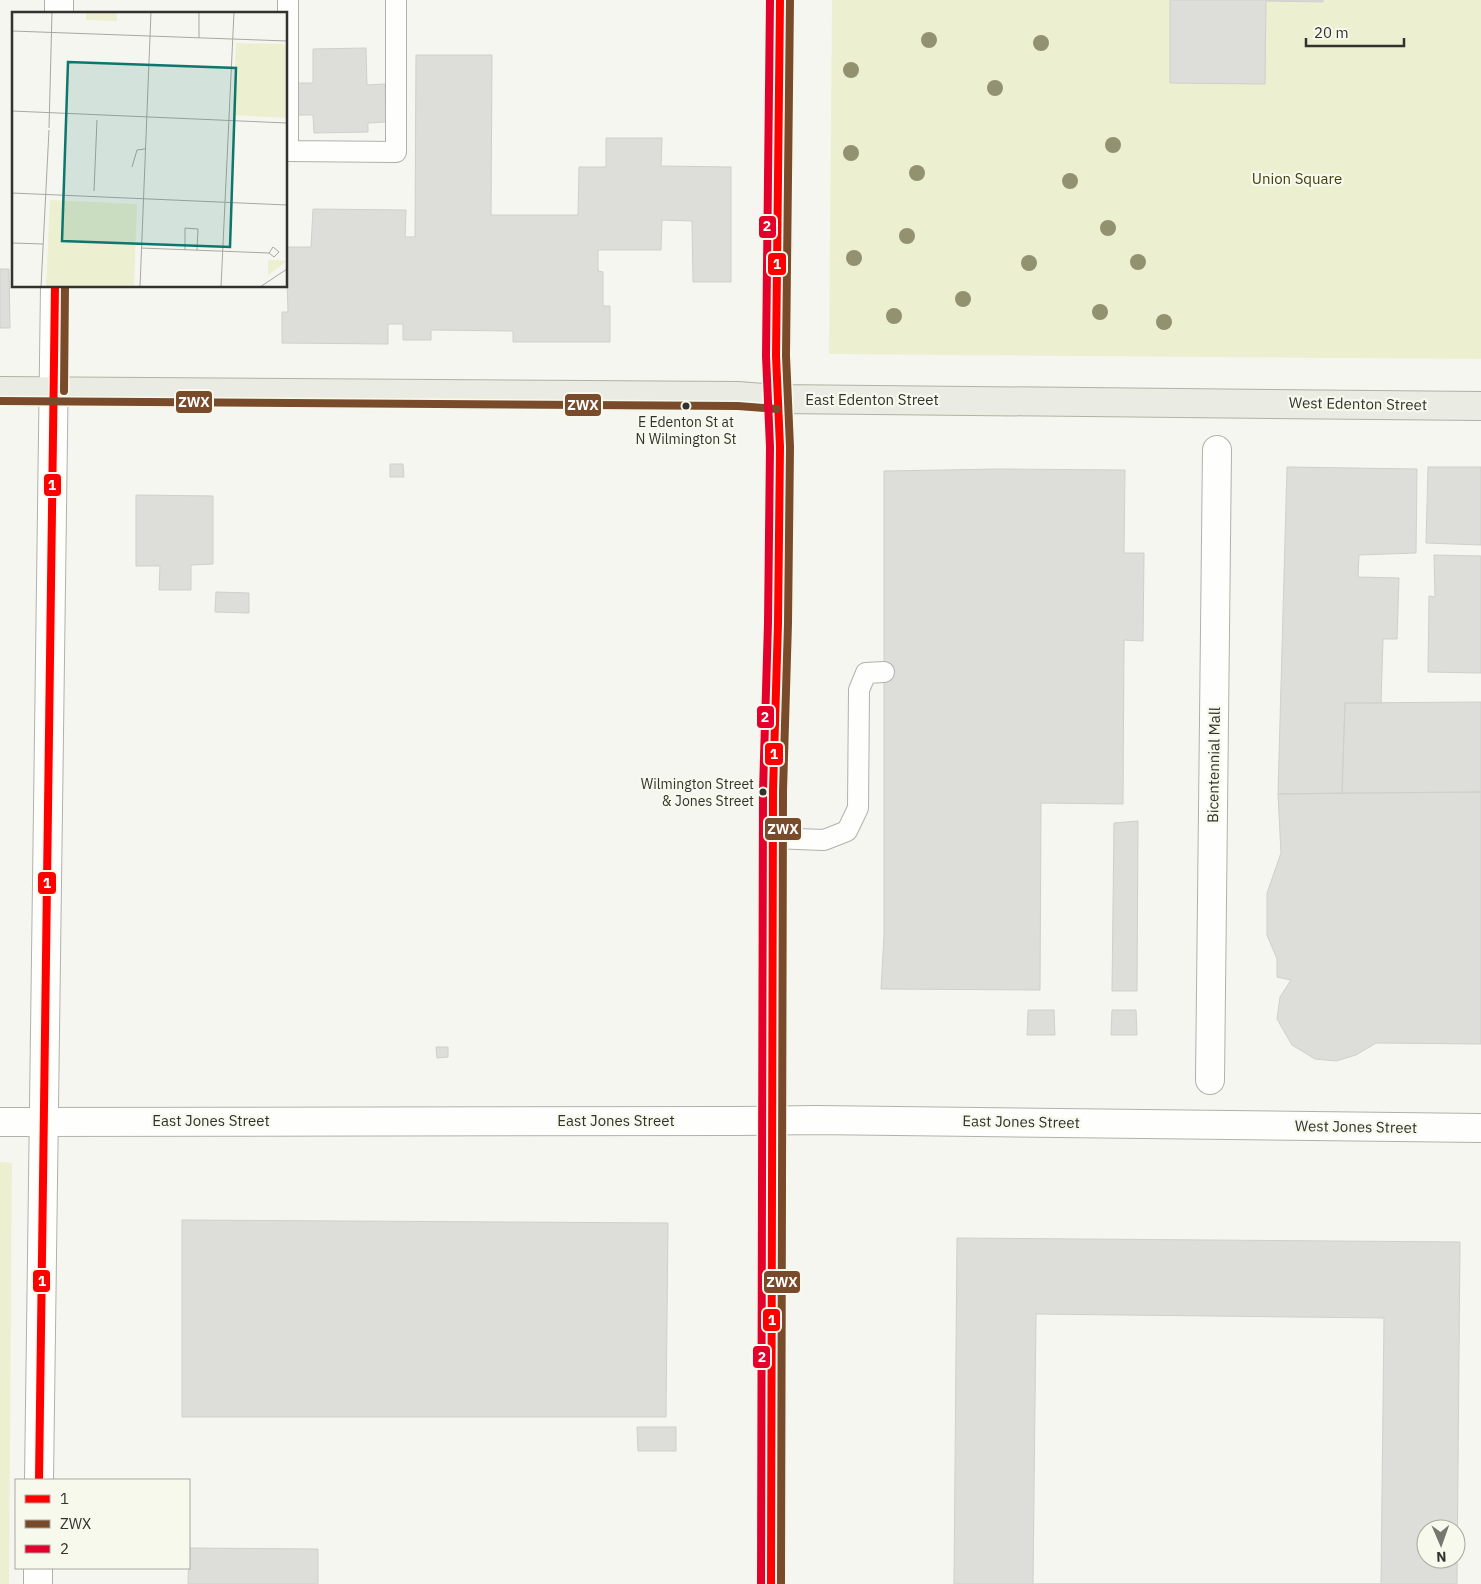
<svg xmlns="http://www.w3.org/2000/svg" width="1481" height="1584" font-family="'IBM Plex Sans',sans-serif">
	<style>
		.green { fill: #edefd1 }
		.building { fill: #ddddd9; stroke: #d0d0cb; fill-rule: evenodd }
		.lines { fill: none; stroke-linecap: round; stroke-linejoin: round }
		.service-casing { stroke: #b1b1ac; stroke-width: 22 }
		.pedestrian-casing { stroke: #b1b1ac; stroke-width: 30 }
		.tertiary-casing { stroke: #b1b1ac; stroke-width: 30 }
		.secondary-casing { stroke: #b1b1ac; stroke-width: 30 }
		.primary-casing { stroke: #b1b2a3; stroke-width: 30 }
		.service { stroke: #fefefd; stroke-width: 20 }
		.pedestrian { stroke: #fefefd; stroke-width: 28 }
		.tertiary { stroke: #fefefd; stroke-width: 28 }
		.secondary { stroke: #fefefd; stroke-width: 28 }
		.primary { stroke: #eaebe2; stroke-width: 28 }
		.bus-1-casing { stroke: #f8f9ed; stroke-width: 11 }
		.bus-2-casing { stroke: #f8f9ed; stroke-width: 11 }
		.bus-3-casing { stroke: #f8f9ed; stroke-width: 11 }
		.bus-1 { stroke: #fe0000; stroke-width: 8 }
		.bus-2 { stroke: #7a4b2a; stroke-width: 8 }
		.bus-3 { stroke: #e4002b; stroke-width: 8 }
		.tree { fill: #929271 }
		.bus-dot { fill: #32322e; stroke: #f8f9ed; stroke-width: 2 }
		.labels { text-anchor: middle; stroke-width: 4.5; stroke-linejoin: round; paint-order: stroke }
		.bus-label { font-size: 14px; fill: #32322e; stroke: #f8f9ed }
		.park-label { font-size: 15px; fill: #404009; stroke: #f8f9ed }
		.street-label { font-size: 15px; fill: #32322e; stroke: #f8f9ed }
		.inset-road { fill: none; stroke: #a8a8a2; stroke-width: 1 }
		.view { fill: #0f766e; fill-opacity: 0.15; stroke: #0f766e; stroke-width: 2.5 }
		.inset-edge { fill: none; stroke: #32322e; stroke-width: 2.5 }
		.line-badge { stroke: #f8f9ed; stroke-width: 2 }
		.badge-label { font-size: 14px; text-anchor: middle; font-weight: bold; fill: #fff }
	</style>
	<rect width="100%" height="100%" fill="#f6f6f0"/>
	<path class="green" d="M832,0H1481V359L829,354Z
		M0,1162L12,1163L9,1584H0Z"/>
	<path class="building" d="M1170,0H1323V2L1266,1L1265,84L1170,83Z
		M366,48L367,85L385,84L386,122L368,123V132L314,133L313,115H295L294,83H313V49Z
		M416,55H492L491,215H578L579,167H606V138H662L661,166L731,167V282H693L692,221L662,220L661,250H598V271L603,272V306H610V342H513V331L431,330V340H403V324H388V344L282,343V312H288L286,247H311L313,209L406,210L405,237H415Z
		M0,269H9L10,328H0Z
		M390,464H403L404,477H390Z
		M1287,467L1417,469L1416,553L1359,555L1358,577L1399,578L1397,639H1383L1381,703H1345L1342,793L1278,794Z
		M1428,467H1481V545L1426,543Z
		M1000,469L1125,470L1124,553H1144L1143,641L1124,640L1123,804L1041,803L1040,990L881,989L884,936V471Z
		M136,495L213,496V564L191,565V590H159L160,566H136Z
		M1434,555L1481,556V673L1428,672L1429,596L1435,597Z
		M216,592L249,593V613L215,612Z
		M1481,702V792L1342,793L1345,703Z
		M1481,792V1044L1376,1043L1356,1055L1336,1061L1315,1059L1292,1045L1277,1019L1280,997L1291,980L1277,977V959L1267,935V893L1281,853L1278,794Z
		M1138,821L1137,991H1112L1114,823Z
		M1028,1010H1054L1055,1035H1027Z
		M1112,1010H1136L1137,1035H1111Z
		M436,1047H448V1057L437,1058Z
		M182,1220L668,1223L666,1417H182Z
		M957,1238L1460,1242L1457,1584H954ZM1426,1529H1456V1559H1426Z
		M1036,1314L1384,1318L1381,1584H1033Z
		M637,1427H676V1451H638Z
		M189,1548L318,1549V1584H188Z"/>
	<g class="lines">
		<defs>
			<path id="service" d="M288,0V151L396,152V0
				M772,838L824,840L847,831L858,808L859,690L866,673L884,672"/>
			<path id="pedestrian" d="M1210,1080L1217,450"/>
			<path id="tertiary" d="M0,1122L736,1121L815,1120L1481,1128"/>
			<path id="secondary" d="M59,14V0
				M39,1480L55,286
				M38,1584V1568
				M771,1584L773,791L778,623L780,447L776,356L780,0"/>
			<path id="primary" d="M0,391L738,396L778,399L1481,406"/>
		</defs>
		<use href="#service" class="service-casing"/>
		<use href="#pedestrian" class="pedestrian-casing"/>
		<use href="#tertiary" class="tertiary-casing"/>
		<use href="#secondary" class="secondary-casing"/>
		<use href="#primary" class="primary-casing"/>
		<use href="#service" class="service"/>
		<use href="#pedestrian" class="pedestrian"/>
		<use href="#tertiary" class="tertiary"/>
		<use href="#secondary" class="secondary"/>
		<use href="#primary" class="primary"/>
		<defs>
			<path id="bus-1" d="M39,1480L55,286
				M771,1584L773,791L778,623L780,447L776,356L780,0"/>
			<path id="bus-2" d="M64,391L65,286
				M0,401L738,406L777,409
				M781,1584L783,791L788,623L790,447L786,356L790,0"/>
			<path id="bus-3" d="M761,1584L763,791L768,623L770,447L766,356L770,0"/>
		</defs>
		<use href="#bus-1" class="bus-1-casing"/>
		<use href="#bus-2" class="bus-2-casing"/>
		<use href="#bus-3" class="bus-3-casing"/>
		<use href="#bus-1" class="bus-1"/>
		<use href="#bus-2" class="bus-2"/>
		<use href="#bus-3" class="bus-3"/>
	</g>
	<g class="tree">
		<circle cx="929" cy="40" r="8"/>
		<circle cx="1041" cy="43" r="8"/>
		<circle cx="851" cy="70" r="8"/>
		<circle cx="995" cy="88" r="8"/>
		<circle cx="1113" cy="145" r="8"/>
		<circle cx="851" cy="153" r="8"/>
		<circle cx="917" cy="173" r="8"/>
		<circle cx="1070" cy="181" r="8"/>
		<circle cx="1108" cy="228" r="8"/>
		<circle cx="907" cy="236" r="8"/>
		<circle cx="854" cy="258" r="8"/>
		<circle cx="1138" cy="262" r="8"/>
		<circle cx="1029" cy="263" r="8"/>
		<circle cx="963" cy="299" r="8"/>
		<circle cx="1100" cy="312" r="8"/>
		<circle cx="894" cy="316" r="8"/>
		<circle cx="1164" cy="322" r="8"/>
	</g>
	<g class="bus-dot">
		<circle cx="686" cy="406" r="4.5"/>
		<circle cx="763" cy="792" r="4.5"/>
	</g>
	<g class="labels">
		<g class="bus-label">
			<text x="686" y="427">E Edenton St at<tspan x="686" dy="17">N Wilmington St</tspan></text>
			<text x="754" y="789" text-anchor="end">Wilmington Street<tspan x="754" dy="17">&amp; Jones Street</tspan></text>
		</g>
		<g class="park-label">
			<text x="1297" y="184">Union Square</text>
		</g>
		<g class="street-label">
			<text x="872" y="405">East Edenton Street</text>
			<text transform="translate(1358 404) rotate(1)" y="5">West Edenton Street</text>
			<text transform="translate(1214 765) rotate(-89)" y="5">Bicentennial Mall</text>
			<text x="211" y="1126">East Jones Street</text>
			<text x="616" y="1126">East Jones Street</text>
			<text transform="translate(1021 1122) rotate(1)" y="5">East Jones Street</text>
			<text transform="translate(1356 1127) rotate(1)" y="5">West Jones Street</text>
		</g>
	</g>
	<g transform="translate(12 12)">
		<rect width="275" height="275" fill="#f6f6f0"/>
		<path d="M74,0H105V9L74,8ZM224,31L275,32V106L221,103ZM38,188L125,192L122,275H34ZM256,248H262L275,249L256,263Z" fill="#edefd1"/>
		<path class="inset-road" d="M0,19L275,29M187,26V0M0,99L275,111M37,116L40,0M120,155L125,138L133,137M82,179L85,108M0,181L275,193M0,231L31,232M129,236L257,241L262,245L267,240L261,235L257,241M173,238V216L186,217L185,238M29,275L37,118M128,275L139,0M209,275L222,0M248,275L275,257"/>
		<path class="view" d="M56,50L224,56L218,235L50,229Z"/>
		<rect width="275" height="275" class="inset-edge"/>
	</g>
	<g class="line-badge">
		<rect x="758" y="215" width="19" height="24" rx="5" fill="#e4002b"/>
		<rect x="767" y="252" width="20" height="24" rx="5" fill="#fe0000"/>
		<rect x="175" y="390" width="38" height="24" rx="5" fill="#7a4b2a"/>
		<rect x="564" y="393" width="38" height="24" rx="5" fill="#7a4b2a"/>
		<rect x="43" y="473" width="19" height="24" rx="5" fill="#fe0000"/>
		<rect x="756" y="705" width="19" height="24" rx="5" fill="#e4002b"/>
		<rect x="764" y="742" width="20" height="24" rx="5" fill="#fe0000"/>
		<rect x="764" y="817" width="38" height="24" rx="5" fill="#7a4b2a"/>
		<rect x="37" y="871" width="20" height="24" rx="5" fill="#fe0000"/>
		<rect x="32" y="1269" width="19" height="24" rx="5" fill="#fe0000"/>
		<rect x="763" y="1270" width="38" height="24" rx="5" fill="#7a4b2a"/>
		<rect x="762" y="1308" width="19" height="24" rx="5" fill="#fe0000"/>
		<rect x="752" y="1345" width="19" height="24" rx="5" fill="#e4002b"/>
	</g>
	<g class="badge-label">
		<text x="767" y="231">2</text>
		<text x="777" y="269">1</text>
		<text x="194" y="407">ZWX</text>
		<text x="583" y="410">ZWX</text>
		<text x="52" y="490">1</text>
		<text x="765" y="722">2</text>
		<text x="774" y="759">1</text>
		<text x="783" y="834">ZWX</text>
		<text x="47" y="888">1</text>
		<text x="42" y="1286">1</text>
		<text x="782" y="1287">ZWX</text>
		<text x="772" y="1325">1</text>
		<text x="762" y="1362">2</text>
	</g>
	<rect x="15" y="1479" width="175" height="90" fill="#f8f9ed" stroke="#a9a9a1"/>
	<rect x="25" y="1495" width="25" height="8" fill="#fe0000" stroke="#a9a9a1"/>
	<text x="60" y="1504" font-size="15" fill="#32322e">1</text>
	<rect x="25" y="1520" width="25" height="8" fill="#7a4b2a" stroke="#a9a9a1"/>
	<text x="60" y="1529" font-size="15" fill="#32322e">ZWX</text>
	<rect x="25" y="1545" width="25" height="8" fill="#e4002b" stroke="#a9a9a1"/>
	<text x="60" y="1554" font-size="15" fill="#32322e">2</text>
	<g transform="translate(1441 1544) rotate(178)"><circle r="24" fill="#f8f9ed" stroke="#a9a9a1"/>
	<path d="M0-4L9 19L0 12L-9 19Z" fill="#777772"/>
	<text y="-8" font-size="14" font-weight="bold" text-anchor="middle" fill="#32322e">N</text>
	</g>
	<path d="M1306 38v8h98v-8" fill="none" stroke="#32322e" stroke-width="2.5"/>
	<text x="1314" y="38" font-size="15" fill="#32322e" stroke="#f8f9ed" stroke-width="4" paint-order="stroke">20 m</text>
</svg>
